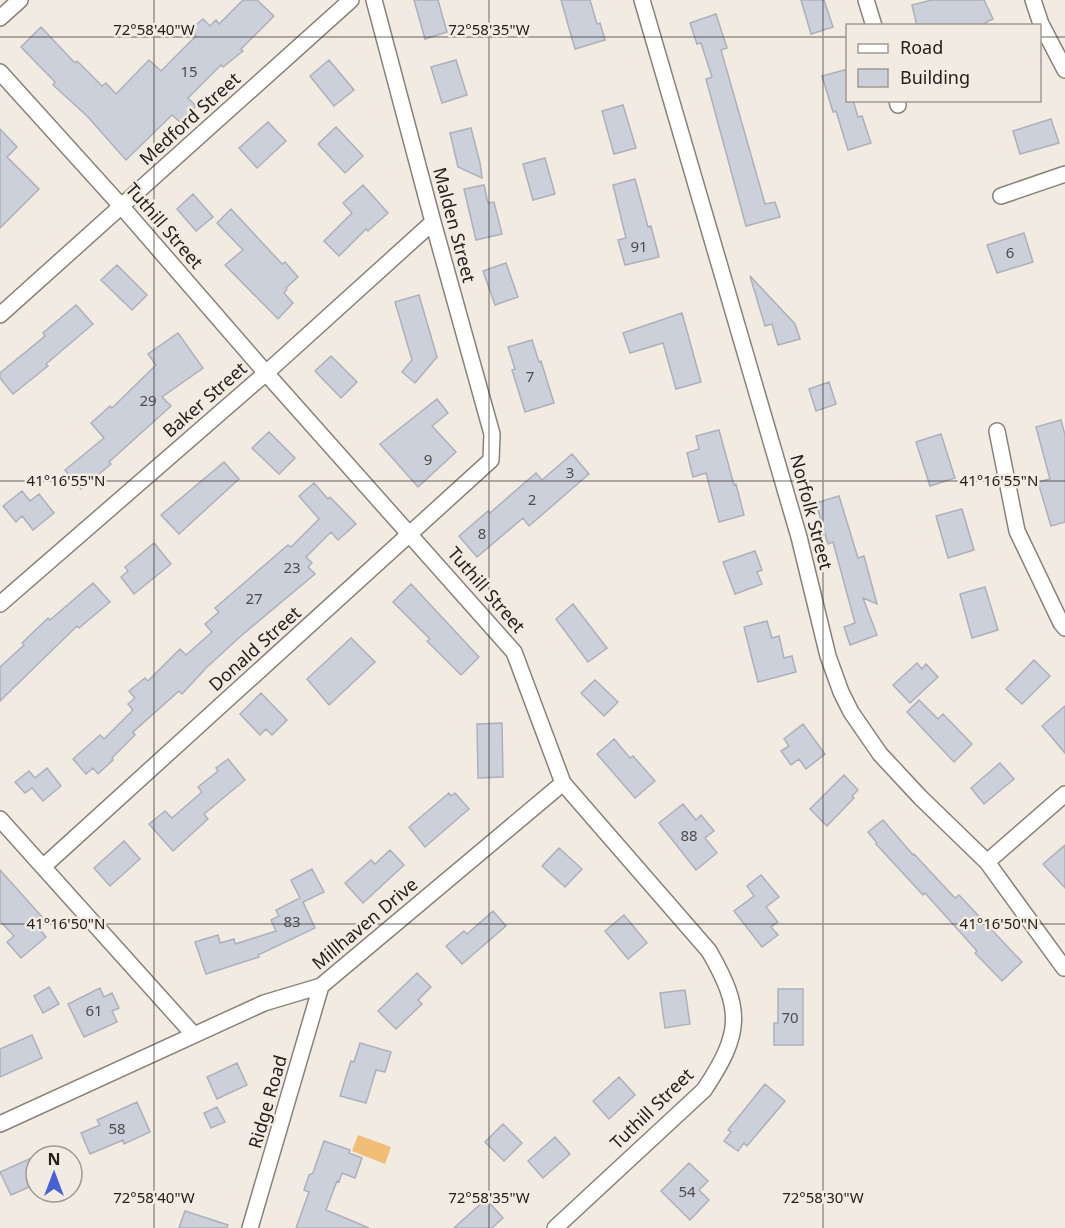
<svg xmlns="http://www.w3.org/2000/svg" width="1065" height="1228" font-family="'Noto Sans',sans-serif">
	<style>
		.water { fill: #f2bd76 }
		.building { fill: #ccd0da; stroke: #acb0ba; stroke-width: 1.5 }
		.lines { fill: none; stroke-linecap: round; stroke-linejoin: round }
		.street-casing { stroke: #89827a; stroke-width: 18 }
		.street { stroke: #fff; stroke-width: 15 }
		.ticks { fill: none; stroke: #23201d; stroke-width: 1.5; stroke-opacity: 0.45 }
		.labels { text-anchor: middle; stroke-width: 5; stroke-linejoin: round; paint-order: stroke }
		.number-label { font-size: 15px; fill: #4d4c4c }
		.street-label { font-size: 18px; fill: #23201d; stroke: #f2ebe2 }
		.ticks-label { font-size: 15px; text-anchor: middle; fill: #23201d; stroke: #f2ebe2; stroke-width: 5; stroke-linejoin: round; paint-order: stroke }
	</style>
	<rect width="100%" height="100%" fill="#f2ebe2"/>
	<path class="water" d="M358,1135L391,1147L385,1164L352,1151Z"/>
	<path class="building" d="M243,0H257L274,16L241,49L243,51L223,67L221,65L188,98L196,106L180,122L172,115L126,160L87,116L53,85L55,82L21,47L41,27L75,63L77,61L102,86L106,83L116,94L149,60L161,71L196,36L190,30L203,19L210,26L216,20L219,24Z
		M414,0H438L447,32L425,39Z
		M561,0H590L597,24L600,23L605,40L575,49Z
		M801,0H824L833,27L811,34Z
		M932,0H984L993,19L979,26H917L912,5Z
		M716,14L727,48L721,50L765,204L775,202L780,217L746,226L706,79L712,77L701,43L697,44L690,23Z
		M329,60L354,90L334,106L310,76Z
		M456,60L467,95L442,103L431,67Z
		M848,69V100H853L858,117L862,116L871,143L848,150L836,111L833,112L822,76Z
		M623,105L636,148L614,154L602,111Z
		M1051,119L1059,143L1020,154L1013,131Z
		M268,122L286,141L257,168L239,148Z
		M336,127L363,156L345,173L318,144Z
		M471,128L480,163L482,178L458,167L450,133Z
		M0,129L17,147L7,157L39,189L0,228Z
		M545,158L555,194L533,200L523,164Z
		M635,179L648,227L651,226L659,257L625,265L618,240L626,238L613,185Z
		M363,185L388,213L368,231L366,229L339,256L324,241L352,213L343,203Z
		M484,185L488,203L494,202L502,234L476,240L464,189Z
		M193,194L213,217L196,231L177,209Z
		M231,209L282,264L285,262L298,277L286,288L287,289L284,293L293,303L278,319L225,265L243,250L217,223Z
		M1024,233L1033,262L997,273L987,245Z
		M506,263L518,297L495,305L483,271Z
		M117,265L147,295L132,310L101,280Z
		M750,276L795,324L800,339L778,345L772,324L765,326Z
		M419,295L437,357L415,383L402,372L412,360L395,302Z
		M76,305L93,324L46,364L48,366L13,394L0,378V373L45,336L43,333Z
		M682,313L701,382L676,389L663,343L630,353L623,333Z
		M178,333L203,368L162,397L171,406L109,462L111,464L81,489L65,470L104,438L91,423L110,406L112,408L156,365L148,354Z
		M532,340L539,362L541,361L554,403L525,412L512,370L515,369L508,347Z
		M331,356L357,382L341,398L315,371Z
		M829,382L836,404L816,411L809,389Z
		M437,399L448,413L432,426L456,452L418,487L380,444Z
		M1061,420L1065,435V522L1051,526L1038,482L1050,479L1036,427Z
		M719,430L734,485L736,484L744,515L719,522L706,473L693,477L687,453L699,449L696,436Z
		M269,432L295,458L279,474L252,448Z
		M941,434L955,478L930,486L916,442Z
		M572,454L589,474L529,526L523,518L477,557L459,536L488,511L490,513L536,473L542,480Z
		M224,462L239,479L179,534L161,515Z
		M314,483L328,499L330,497L356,524L338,540L331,532L306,557L312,563L308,567L315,574L242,635L206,668L182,694L179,691L133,732L135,735L112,758L113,760L98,774L93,768L86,774L73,759L100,735L104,739L133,710L128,704L135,698L129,691L145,678L148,681L180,649L186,655L212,632L205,624L219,612L215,608L288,545L291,547L319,519L299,496Z
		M22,491L30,501L39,494L54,513L33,530L22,516L16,522L3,506Z
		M839,496L858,558L864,556L877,604L863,598L877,635L850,645L844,627L855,623L833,542L828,544L816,503Z
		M962,509L974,550L948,558L936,516Z
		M154,543L171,564L134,594L121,577L128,571L125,567Z
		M755,551L762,570L757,572L762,584L735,594L723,562Z
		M93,583L110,602L79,628L77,626L0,701V667L24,645L22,643L48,618L50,620Z
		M411,584L479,657L461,675L427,641L430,639L393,602Z
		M985,587L998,630L972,638L960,594Z
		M573,604L607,648L588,662L556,619Z
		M767,621L772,638L779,636L784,658L792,656L796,672L758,682L744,627Z
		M351,638L375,662L329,705L307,679Z
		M1034,660L1050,676L1022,704L1006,689Z
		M917,663L922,669L926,664L938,677L910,703L893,685Z
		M595,680L618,702L604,716L581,693Z
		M261,693L287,720L272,735L266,729L260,735L240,714Z
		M919,700L938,719L943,714L972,744L954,762L907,712Z
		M1065,706V753L1042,726Z
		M502,723L503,777L478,778L477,724Z
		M803,724L825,754L806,769L799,759L791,765L781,751L789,746L784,739Z
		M614,739L630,758L633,756L655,781L635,798L597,754Z
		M228,759L245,780L204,814L208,819L173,851L149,824L165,811L172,818L202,792L198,787L218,771L216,768Z
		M1000,763L1014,779L984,804L971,788Z
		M47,768L61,786L43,801L32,788L25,793L15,782L29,771L35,778Z
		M844,775L858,790L852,796L854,798L827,826L810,809Z
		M449,793L451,796L455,793L469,809L425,847L409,827Z
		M683,804L696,820L701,815L714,831L705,838L717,853L696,870L659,823Z
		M883,820L913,855L914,854L955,898L959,895L1022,962L1002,981L975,953L977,951L925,893L923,895L876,844L877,843L868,832Z
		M124,841L140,859L110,886L94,868Z
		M1065,845V888L1043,864Z
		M559,848L582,869L565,887L542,866Z
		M390,850L404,865L363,903L345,883L371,860L375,864Z
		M312,869L324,892L303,902L315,928L258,955L259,957L206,974L195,942L218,935L220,943L234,939L235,944L276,931L271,920L279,916L276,910L300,898L291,880Z
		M0,870L43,918L36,925L46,937L21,958L7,942L14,936L0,921Z
		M761,875L779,897L766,907L778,922L771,927L778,935L762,947L734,911L754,896L747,886Z
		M493,911L506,926L462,964L446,946L464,931L467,934Z
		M624,915L647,943L628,959L605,931Z
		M417,973L431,987L418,1000L422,1004L396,1029L378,1011Z
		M49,987L59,1004L43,1013L34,996Z
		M100,988L104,997L112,993L119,1008L112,1011L117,1022L84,1037L68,1004Z
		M778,989H803V1045H774V1023H778Z
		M685,990L690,1024L665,1028L660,993Z
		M32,1035L42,1058L0,1077V1049Z
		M360,1043L391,1052L385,1072L376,1070L366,1103L340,1096L351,1061L354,1062Z
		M237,1063L247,1085L217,1099L207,1077Z
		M619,1077L635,1095L609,1119L593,1101Z
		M765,1084L785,1101L747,1146L744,1143L738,1151L724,1141L731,1132L728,1130Z
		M137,1102L150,1132L124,1144L123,1140L90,1154L81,1133L100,1125L97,1120Z
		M217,1107L225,1122L211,1128L204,1113Z
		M503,1124L522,1143L504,1161L485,1142Z
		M555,1137L570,1154L543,1178L528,1161Z
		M324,1141L350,1150L349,1153L362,1158L355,1178L342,1173L339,1182L337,1181L326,1210L369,1228H296L309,1192L304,1190L309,1175L313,1173Z
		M36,1156V1184L11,1195L0,1172Z
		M689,1163L708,1181L699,1190L709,1200L690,1220L661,1191Z
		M486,1199L503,1218L492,1228H454Z
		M185,1211L228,1225L227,1228H179Z"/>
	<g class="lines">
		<defs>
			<path id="street" d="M642,0L799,537L828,656L841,692L851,712L880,754L920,797L987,862L1064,968
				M866,0L874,26
				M1033,0L1041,24L1065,70
				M0,18L20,0
				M0,72L122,207L266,373L514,652L563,783L709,951C743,1010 742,1033 704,1090L555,1228
				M897,100L898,105
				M1001,196L1065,174
				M0,315L351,0
				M997,431L1017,531L1061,623L1065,628
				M0,604L266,373L433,222
				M0,819L194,1035
				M987,862L1065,794
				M44,866L491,460L492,434L433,222L374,0
				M0,1124L264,1003L321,986L563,783
				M250,1228L321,986"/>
		</defs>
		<use href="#street" class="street-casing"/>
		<use href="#street" class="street"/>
	</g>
	<path class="ticks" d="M154,0V1228M489,0V1228M823,0V1228M0,37H848M1040,37H1065M0,481H1065M0,924H1065"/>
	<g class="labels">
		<g class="number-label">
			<text x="189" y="77">15</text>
			<text x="639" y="252">91</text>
			<text x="1010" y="258">6</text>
			<text x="530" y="382">7</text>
			<text x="148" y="406">29</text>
			<text x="428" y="465">9</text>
			<text x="570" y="478">3</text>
			<text x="532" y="505">2</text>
			<text x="482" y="539">8</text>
			<text x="292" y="573">23</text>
			<text x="254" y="604">27</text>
			<text x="689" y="841">88</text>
			<text x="292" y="927">83</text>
			<text x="94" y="1016">61</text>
			<text x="790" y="1023">70</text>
			<text x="117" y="1134">58</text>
			<text x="687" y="1197">54</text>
		</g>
		<g class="street-label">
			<text transform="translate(190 119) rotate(-42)" y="6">Medford Street</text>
			<text transform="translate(454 225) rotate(75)" y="6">Malden Street</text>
			<text transform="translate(164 226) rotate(49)" y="6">Tuthill Street</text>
			<text transform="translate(205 400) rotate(-41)" y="6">Baker Street</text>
			<text transform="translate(811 512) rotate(75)" y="6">Norfolk Street</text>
			<text transform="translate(486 590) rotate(49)" y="6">Tuthill Street</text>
			<text transform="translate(255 649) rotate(-42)" y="6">Donald Street</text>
			<text transform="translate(365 924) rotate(-40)" y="6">Millhaven Drive</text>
			<text transform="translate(268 1102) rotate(-74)" y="6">Ridge Road</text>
			<text transform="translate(652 1109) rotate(-44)" y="6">Tuthill Street</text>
		</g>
	</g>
	<g class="ticks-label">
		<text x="154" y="35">72°58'40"W</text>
		<text x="489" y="35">72°58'35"W</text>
		<text x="66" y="486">41°16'55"N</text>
		<text x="999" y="486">41°16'55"N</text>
		<text x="66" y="929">41°16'50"N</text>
		<text x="999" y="929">41°16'50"N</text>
		<text x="154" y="1203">72°58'40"W</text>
		<text x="489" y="1203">72°58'35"W</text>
		<text x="823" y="1203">72°58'30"W</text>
	</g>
	<rect x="846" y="24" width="195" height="78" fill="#f2ebe2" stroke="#9f9a93" stroke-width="1.5"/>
	<rect x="858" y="44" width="30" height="9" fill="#ffffff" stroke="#9f9a93" stroke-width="1.5"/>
	<text x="900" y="54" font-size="18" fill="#23201d">Road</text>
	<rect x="858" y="69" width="30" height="18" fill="#ccd0da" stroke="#9f9a93" stroke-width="1.5"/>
	<text x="900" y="84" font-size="18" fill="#23201d">Building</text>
	<g transform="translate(54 1174)"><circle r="28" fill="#f2ebe2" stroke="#9f9a93" stroke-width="1.5"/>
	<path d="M0-4.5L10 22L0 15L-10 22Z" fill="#4661d4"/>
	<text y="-9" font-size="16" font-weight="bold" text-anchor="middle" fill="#23201d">N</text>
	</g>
</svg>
